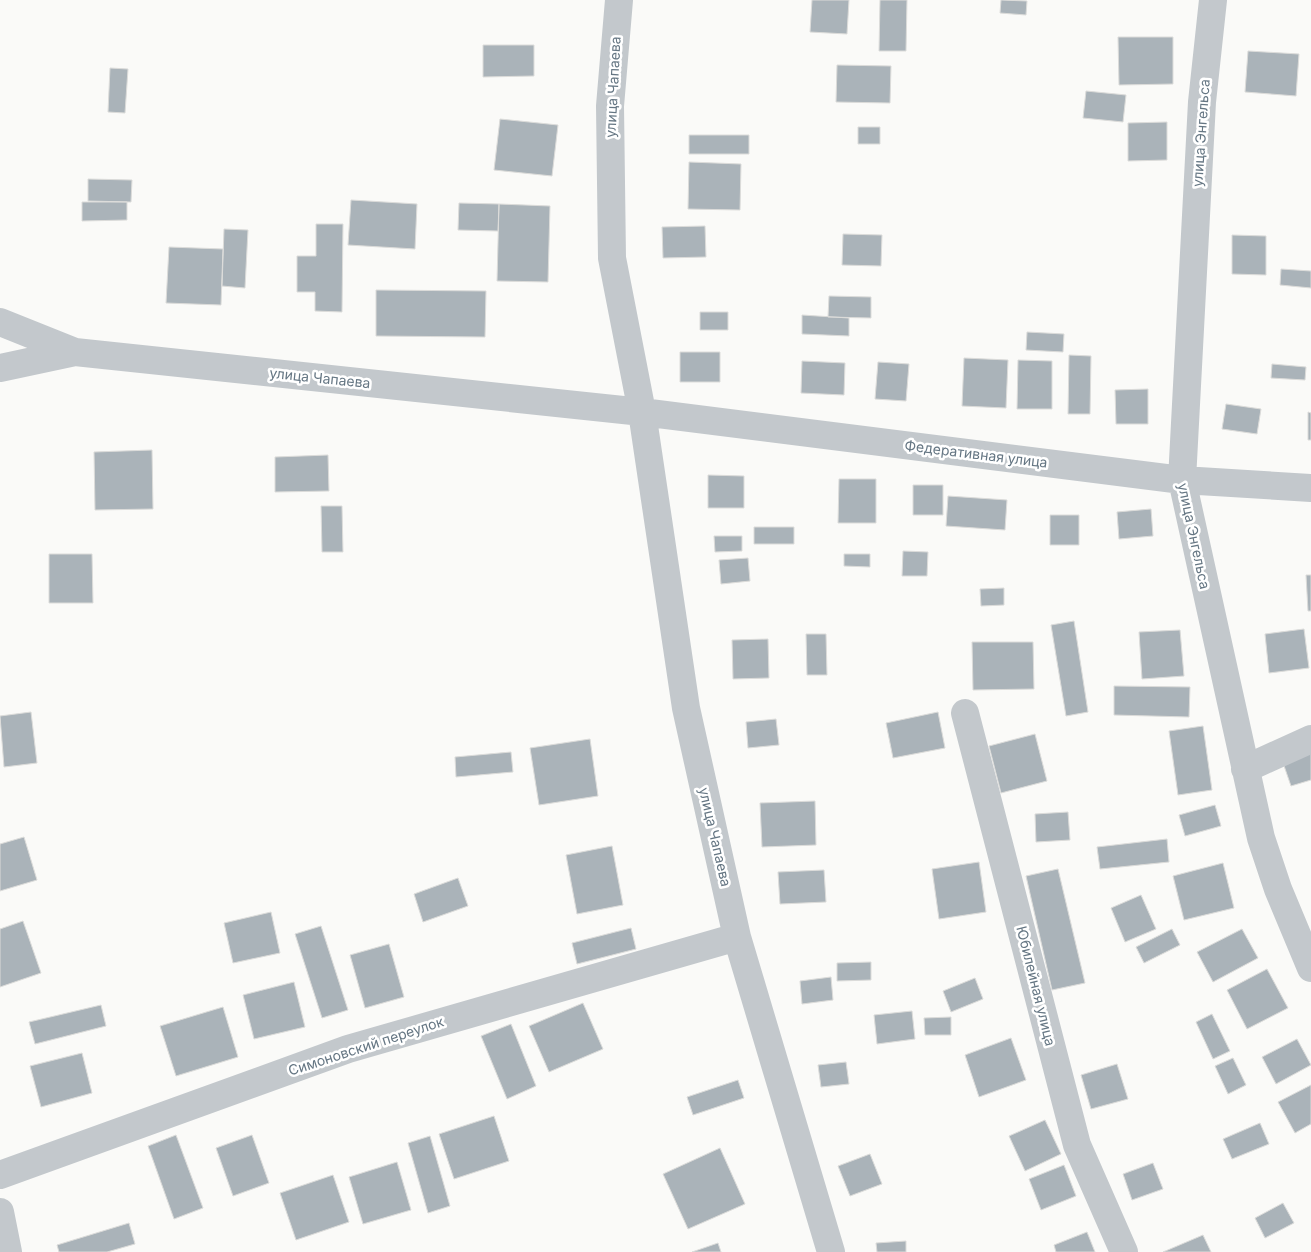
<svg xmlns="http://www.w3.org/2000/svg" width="1311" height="1252" font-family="Inter,sans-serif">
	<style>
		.building { fill: #aab3b9; stroke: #dcdcda }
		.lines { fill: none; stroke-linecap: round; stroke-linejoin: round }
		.minor { stroke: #c3c8cc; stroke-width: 28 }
		.labels { text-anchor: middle; stroke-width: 5; stroke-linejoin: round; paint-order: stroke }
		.street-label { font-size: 14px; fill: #657683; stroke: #fff }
	</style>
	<rect width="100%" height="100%" fill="#fafaf8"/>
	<path class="building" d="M812,0H849L847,34L810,32Z
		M880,0H907L906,51H879Z
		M1001,0L1027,1L1026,15L1000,13Z
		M1118,37H1173V84L1119,85Z
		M483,45H534V76L483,77Z
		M1248,51L1299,54L1296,96L1245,92Z
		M837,65L891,66L890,103L836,102Z
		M110,68L128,69L125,113L108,112Z
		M1086,91L1126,95L1123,122L1083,118Z
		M500,119L558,125L552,176L494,170Z
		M1167,122V160L1128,161V123Z
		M858,127H880V144H858Z
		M689,135H749V154H689Z
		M689,162L741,164L740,210L688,209Z
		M88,179L132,180L131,202L88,201Z
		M351,200L417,204L415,249L348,245Z
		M82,202H127V220L82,221Z
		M459,203L499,204L498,231L458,230Z
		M499,204L550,206L548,282L497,281Z
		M316,224H343L342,312L315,311V292H297V256H316Z
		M705,226L706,257L663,258L662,227Z
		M224,229L248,230L245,288L222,286Z
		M843,234L882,235L881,266L842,265Z
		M1232,235L1266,236V275L1232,274Z
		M169,247L223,249L221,305L166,303Z
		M1281,269L1311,271V288L1280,285Z
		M376,290L486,291L485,337L376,336Z
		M829,296L871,297V318L828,317Z
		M700,312H728V330H700Z
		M802,315L849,318V336L802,334Z
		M1027,332L1064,334L1063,352L1026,350Z
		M680,352H720V382H680Z
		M1069,355L1091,356L1090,414H1068Z
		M964,358L1008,360L1006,408L962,406Z
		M1018,360L1052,361V409H1017Z
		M802,361L845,363L844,395L801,393Z
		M878,362L909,364L906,401L875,399Z
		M1272,364L1306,367L1305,380L1271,378Z
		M1148,389V424H1116L1115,390Z
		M1226,404L1261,409L1257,434L1222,429Z
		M1308,412L1311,413V440H1308Z
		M152,450L153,509L95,510L94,452Z
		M328,455L329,491L275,492V457Z
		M708,475L744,476V508H708Z
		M839,479H876V523H838Z
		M913,485H943V515H913Z
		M948,496L1007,500L1005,530L946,526Z
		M321,506H342L343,552H322Z
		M1151,509L1153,536L1119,539L1117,512Z
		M1050,515H1079V545H1050Z
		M754,527H794V544H754Z
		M714,536H742V551L715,552Z
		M903,551L928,552L927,576H902Z
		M49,554H92L93,603H49Z
		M844,554H870V567L844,566Z
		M748,558L750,581L721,584L719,560Z
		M1306,575H1311V611H1308Z
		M1004,588V605L981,606L980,589Z
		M1074,621L1088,712L1066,716L1051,625Z
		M1304,629L1309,668L1269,673L1265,634Z
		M1180,630L1184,676L1142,679L1139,632Z
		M806,634H826L827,675H807Z
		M768,639L769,678L733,679L732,640Z
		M972,642H1033L1034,689L973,690Z
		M1114,686L1190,687L1189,717L1114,715Z
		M31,712L37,763L4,767L0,716Z
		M938,712L945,748L893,758L886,723Z
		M776,719L779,745L748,748L746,722Z
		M1203,726L1212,790L1178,795L1169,731Z
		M1035,734L1047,781L1001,793L989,746Z
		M590,739L598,796L539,805L530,748Z
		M1311,751V780L1291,786L1282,760Z
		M511,752L513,772L456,777L455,757Z
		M815,801L816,845L762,847L760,803Z
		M1215,805L1221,826L1185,836L1179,815Z
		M1068,812L1070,840L1036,842L1035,814Z
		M24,837L37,880L0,891V844Z
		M1167,839L1169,862L1100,869L1097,847Z
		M612,846L623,905L577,914L566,855Z
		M979,862L986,912L939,919L932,869Z
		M1223,863L1234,908L1184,920L1173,876Z
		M1058,869L1085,983L1052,990L1026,876Z
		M824,870L826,902L780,904L778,872Z
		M458,878L468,906L423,922L414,894Z
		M1141,895L1156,929L1125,942L1111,908Z
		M271,912L280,953L233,963L224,923Z
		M23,921L41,973L0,987V929Z
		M321,926L348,1010L322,1018L295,934Z
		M631,928L636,949L577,964L572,943Z
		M1172,929L1180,945L1144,963L1136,947Z
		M1242,929L1258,958L1213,982L1197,952Z
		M389,944L404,997L365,1008L350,955Z
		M871,962V980L837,981V963Z
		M1267,969L1288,1008L1247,1029L1227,990Z
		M831,977L833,1000L802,1004L800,981Z
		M975,978L983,999L951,1012L943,991Z
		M294,982L305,1027L254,1039L243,995Z
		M583,1003L603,1049L549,1072L529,1026Z
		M101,1005L106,1026L35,1044L29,1022Z
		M223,1007L238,1057L176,1076L160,1026Z
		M912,1011L915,1039L877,1044L874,1015Z
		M1212,1014L1230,1051L1213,1059L1196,1022Z
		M951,1017V1035H925L924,1018Z
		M511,1024L536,1086L507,1099L481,1036Z
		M1011,1038L1026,1080L979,1097L965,1055Z
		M1297,1039L1311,1065L1276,1084L1262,1057Z
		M82,1053L92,1093L41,1107L30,1066Z
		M1233,1058L1246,1085L1228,1094L1215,1066Z
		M846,1062L849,1084L821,1087L818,1065Z
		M1117,1064L1128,1099L1091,1109L1081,1075Z
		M738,1080L744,1098L693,1115L687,1097Z
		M1311,1085V1124L1295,1133L1278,1102Z
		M494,1116L509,1161L454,1179L439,1134Z
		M1045,1120L1061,1154L1025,1171L1009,1136Z
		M1260,1123L1269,1144L1232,1159L1223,1139Z
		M176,1135L203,1208L174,1219L148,1146Z
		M252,1135L269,1183L233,1196L216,1148Z
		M430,1136L450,1206L428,1213L408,1143Z
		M720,1148L745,1204L688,1229L663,1174Z
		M870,1154L882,1184L850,1196L838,1166Z
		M397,1162L411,1210L363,1224L349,1177Z
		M1153,1163L1163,1189L1132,1200L1123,1174Z
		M1064,1165L1076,1196L1041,1210L1029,1179Z
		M333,1175L349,1222L296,1240L280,1193Z
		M1283,1203L1294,1223L1265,1238L1255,1218Z
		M129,1223L135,1244L107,1252H59L57,1245Z
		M1087,1232L1095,1252H1056L1054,1245Z
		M1203,1235L1211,1252H1163Z
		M906,1241V1252H877L876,1243Z
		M718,1243L721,1252H692Z"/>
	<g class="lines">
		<path class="minor" d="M619,0L610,106L612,258L642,412L686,708L737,937L831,1252
			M1213,0L1202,102L1182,480L1261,838L1278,889L1311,968
			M0,322L75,352
			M0,368L75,352L642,412L1182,480L1311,488
			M965,713L1077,1145L1124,1252
			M1245,769L1311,739
			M0,1175L348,1049L737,937
			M0,1212L8,1252"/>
	</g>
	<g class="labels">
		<g class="street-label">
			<text transform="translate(613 87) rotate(-87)" y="5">улица Чапаева</text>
			<text transform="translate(1201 133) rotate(-86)" y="5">улица Энгельса</text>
			<text transform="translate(320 378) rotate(6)" y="5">улица Чапаева</text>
			<text transform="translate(976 454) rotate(7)" y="5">Федеративная улица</text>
			<text transform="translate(1194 536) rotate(78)" y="5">улица Энгельса</text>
			<text transform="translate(715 837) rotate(77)" y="5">улица Чапаева</text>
			<text transform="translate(1036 986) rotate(76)" y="5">Юбилейная улица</text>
			<text transform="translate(366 1046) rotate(-18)" y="5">Симоновский переулок</text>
		</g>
	</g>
</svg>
